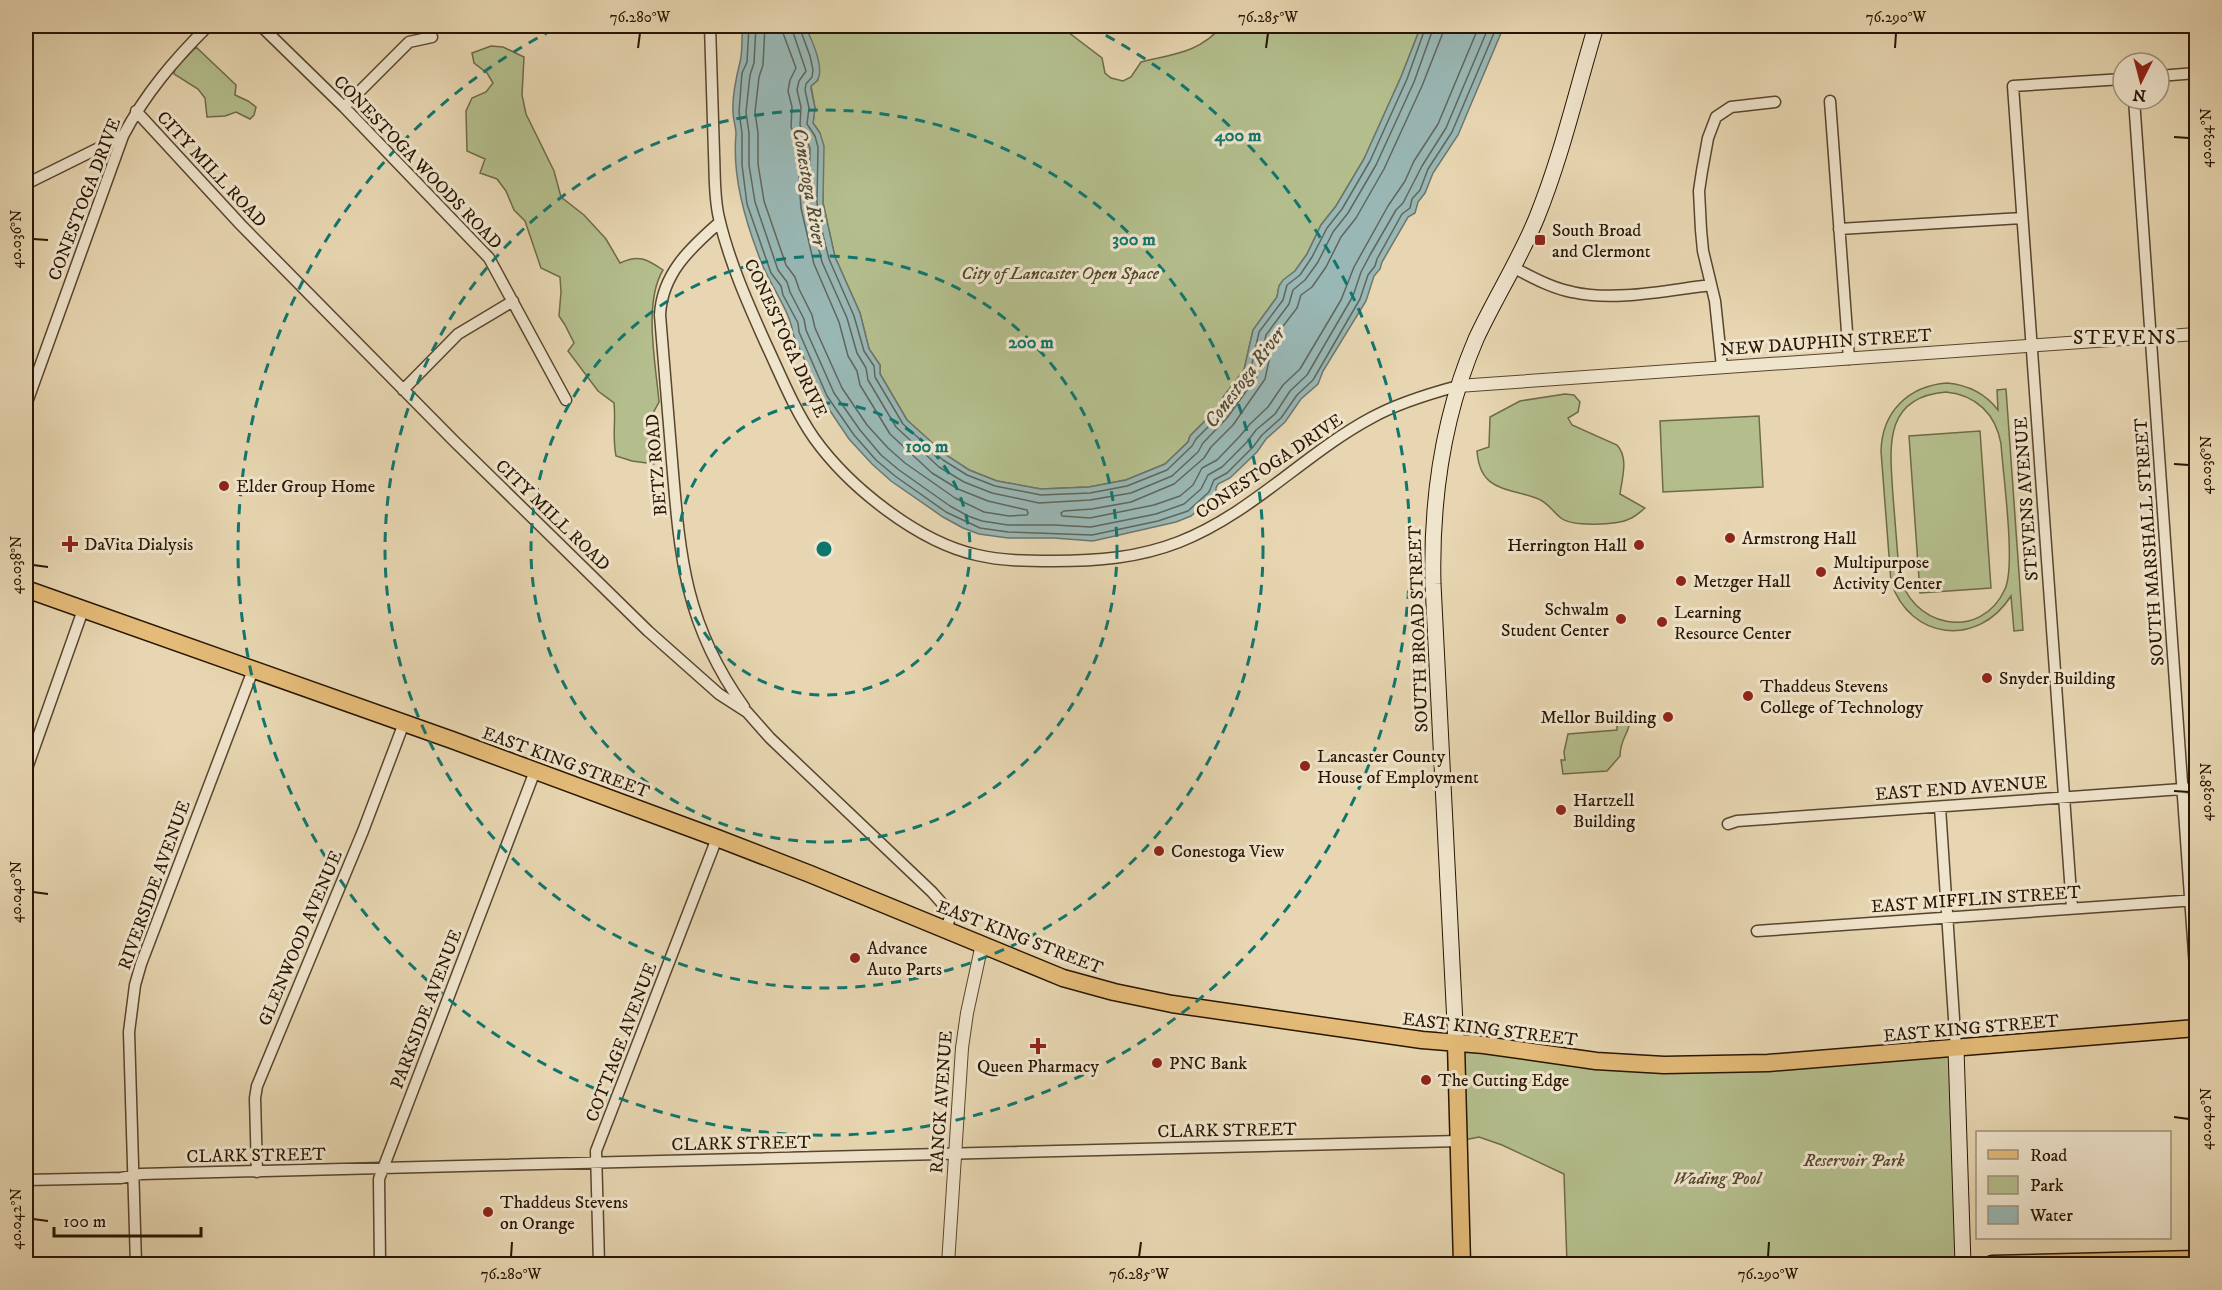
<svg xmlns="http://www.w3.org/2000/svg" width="2222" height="1290" font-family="'IM FELL DW Pica',serif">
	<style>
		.green { fill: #b4be8d; stroke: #6e6a48; stroke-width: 1.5; fill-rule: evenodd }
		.water { fill: #99b7b4; stroke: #6c766d; stroke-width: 1.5 }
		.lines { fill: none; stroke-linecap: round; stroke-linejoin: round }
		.shore { stroke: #60665b; stroke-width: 1.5 }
		.minor-casing { stroke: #58452e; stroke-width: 13 }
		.tertiary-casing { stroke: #58452e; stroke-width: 14 }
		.secondary-casing { stroke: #281502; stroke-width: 17 }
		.primary-casing { stroke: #281502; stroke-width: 19 }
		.minor { stroke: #efe4cc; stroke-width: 10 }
		.tertiary { stroke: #efe4cc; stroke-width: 12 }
		.secondary { stroke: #efe4cc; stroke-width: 15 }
		.primary { stroke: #e4bb78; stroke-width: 16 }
		.ticks { fill: none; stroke: #281502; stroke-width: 2 }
		.ring { fill: none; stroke: #0f766e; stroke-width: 3; stroke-dasharray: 10 8 }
		.poi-dot { fill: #8f2418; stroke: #efe4cc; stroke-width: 2 }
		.labels { text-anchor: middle; stroke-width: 6; stroke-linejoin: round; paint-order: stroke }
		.street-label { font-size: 18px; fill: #281502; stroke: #efe4cc }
		.poi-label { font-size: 18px; fill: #281502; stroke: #efe4cc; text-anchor: start }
		.park-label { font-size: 18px; font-style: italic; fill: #52482c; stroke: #efe4cc }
		.water-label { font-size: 20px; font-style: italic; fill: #504e40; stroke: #efe4cc }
		.neighbourhood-label { font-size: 20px; letter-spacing: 1.5px; fill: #281502; stroke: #efe4cc }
		.centre { fill: #0f766e; stroke: #efe4cc; stroke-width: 3 }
		.ring-label { font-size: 18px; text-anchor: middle; font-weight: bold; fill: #0f766e; stroke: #efe4cc; stroke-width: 6; stroke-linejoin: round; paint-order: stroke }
		.neatline { fill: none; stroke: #281502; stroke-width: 2 }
		.ticks-label { font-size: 15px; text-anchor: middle; fill: #281502 }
	</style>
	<rect width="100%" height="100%" fill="#e7d6b1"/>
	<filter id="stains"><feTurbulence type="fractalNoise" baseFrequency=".00333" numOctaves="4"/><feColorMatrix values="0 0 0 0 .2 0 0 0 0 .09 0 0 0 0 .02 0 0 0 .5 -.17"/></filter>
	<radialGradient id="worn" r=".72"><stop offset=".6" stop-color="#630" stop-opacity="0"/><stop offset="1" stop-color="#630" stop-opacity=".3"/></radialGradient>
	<path class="green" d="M802,26H1060L1102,58L1105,73L1111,78L1123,81L1131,77L1141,62C1173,54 1199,53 1222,26H1421L1401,77L1364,159L1336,206L1321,225L1307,254L1295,271L1283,281L1279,286L1277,297L1253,330L1244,370L1224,396L1215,411L1190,436L1188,442L1165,464L1126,480L1089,487L1041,489L997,481L969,470L946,455L931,442L907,420L880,374V365L869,349L860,313L835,257L823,203L820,133L813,123L815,108L811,86L818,80L808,30Z
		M491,46L503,47L524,57L522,95L526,114L554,171L561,197L584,215L606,239L620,263C638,254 647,259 663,270C643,303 656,365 659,402L652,415L659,451L654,464L632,461L616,456C612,436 616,423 614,403L598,391L568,351L574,343L565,325L559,316L561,292L560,277L541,268L525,221L514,210L506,191L497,179L480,173L485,159L467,151L466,111L472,98L486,92L493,83L487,73L474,63L472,53Z
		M196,47L236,85L235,95L248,101L256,107L254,115L250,119L236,112L225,116L207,117L205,98L198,89L174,74L175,68Z
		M1947,383C1968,385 1985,393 1998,410L1997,390L2006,389L2023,630L2014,631L2011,596C1978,648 1910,640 1891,582L1881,451C1882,412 1908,386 1947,383ZM1946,392C1976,395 1996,414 2001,444C2003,475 2016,565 2005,589C1981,643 1908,627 1899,571C1897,546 1895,521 1893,496C1890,449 1882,397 1946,392Z
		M1565,394L1574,395L1580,402L1578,412L1568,418L1572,425L1617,445C1629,458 1622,478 1620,494L1645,508C1640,512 1635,517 1629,519C1617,525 1572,527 1561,518C1552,511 1548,502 1536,498C1505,487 1480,491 1477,451L1489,447L1490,417L1520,401Z
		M1759,416L1763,487L1663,492L1660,421Z
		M1980,431L1991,588L1920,593L1909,436Z
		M1630,719C1630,733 1620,738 1620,756L1607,771L1563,774L1561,760H1565L1564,752L1568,734L1617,730V721Z
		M1456,1044L1596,1061L1956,1049L1963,1264H1567L1564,1174L1502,1145L1479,1137L1459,1141Z"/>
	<path class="water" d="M743,26H802C811,32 824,68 818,79C817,82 813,84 811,86V89L815,108L813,123L820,133L824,146L823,203L835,257L860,313L869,349L880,365V374L907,420L946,455L969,470L997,481L1041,489L1089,487L1126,480L1165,464L1188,442L1190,436L1215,411L1224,396L1244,370L1253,330L1277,297L1279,286L1283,280L1295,271L1307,254L1321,225L1336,206L1364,159L1401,77L1421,26H1504L1458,135L1433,173L1425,193L1418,202L1415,213L1408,217L1382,262L1380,269L1374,276L1366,301L1323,371L1318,384L1301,399L1285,422L1266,439L1257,452L1230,478L1218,484L1216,488V494L1191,516L1176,522L1093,541L1054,538H1008L979,534L963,528L943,517L891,481L872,464L849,439L822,399L793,334C791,312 768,282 760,259C745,220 732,176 736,134C736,127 733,119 733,112C732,95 736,78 740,62C743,51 741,37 743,26Z"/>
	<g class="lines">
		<path class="shore" d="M749,26L747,62L742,73L739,112L742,133V165L747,204L771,273L781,286L783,295L798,323L799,332L827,396L854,435L876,460L895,476L946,512L980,528L1008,532L1092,535L1158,521L1188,511L1209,492L1214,480L1227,473L1253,447L1262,435L1281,418L1297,395L1313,380L1360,299L1368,275L1375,266L1377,259L1402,214L1410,208L1412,199L1420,190L1428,169L1452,132L1497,26
			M756,26L754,63L750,75L746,112L749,133V165L755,202L778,270L787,282L790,292L804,319L806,330L834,393L860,430L881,455L899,470L950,506L968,516L982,521L1008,525H1054L1091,527L1156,514L1184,504L1201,489L1208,475L1222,467L1247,442L1256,430L1275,414L1290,391L1307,375L1353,296L1361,272L1370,255L1396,210L1403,203L1422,166L1446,128L1489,26
			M765,26L763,65L759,77L755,112L758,133V164L764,201L786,265L795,277L799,289L812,315L815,328L842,388L867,425L888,448L905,463L955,498L984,512L1009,516L1027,515L1028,513L1027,510L988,501L958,489L932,473L890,434L860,385L857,371L848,356L839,322L814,264L801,208L799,182L801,149L791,127L792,107L788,91L790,80L796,68L783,33L782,26
			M791,26L806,71L799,81L797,90L801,107L800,125L810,148L809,204L816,238L822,262L847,318L857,353L866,368L868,380L896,427L939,467L964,482L992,493L1039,503L1090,500L1131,493L1172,476L1198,452L1203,443L1227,418L1257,376L1266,335L1289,304L1293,290L1305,280L1318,262L1333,232L1348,213L1376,165L1414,82L1434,26
			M799,26L810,56L813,70L812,77L806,84L805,90L809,108L807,124L815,136L818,147L817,203L823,235L829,259L854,316L864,351L874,366L875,377L903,424L943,460L967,475L995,486L1041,495L1090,493L1127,486L1167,470L1192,446L1196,439L1220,415L1250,373L1259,332L1283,300L1287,285L1300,275L1312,257L1327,228L1342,209L1370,161L1407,79L1426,26
			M1443,26L1442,35L1422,86L1384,169L1356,218L1341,237L1326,267L1312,287L1301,295L1297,308L1274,338L1265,379L1233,425L1211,447L1204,458L1174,484L1131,502L1092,509L1064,511L1061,513L1062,516L1090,518L1154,505L1180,496L1193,485L1202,468L1217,460L1240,436L1250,424L1268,407L1283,385L1300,369L1341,300L1354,267L1388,206L1405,181L1414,161L1438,124L1479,26"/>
		<defs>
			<path id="minor" d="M261,26L344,107L489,258L566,400
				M710,26C711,68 713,111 714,154C715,175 714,198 719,218C729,261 748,304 766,344C781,376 794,409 814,438C849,487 918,542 977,555C1002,561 1028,561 1053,561C1097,561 1138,558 1179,542C1251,514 1304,454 1371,418C1398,403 1428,394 1458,386
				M2159,76L2196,73
				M2134,99L2196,982
				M1830,101L1849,359
				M344,107L409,42L432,37
				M136,111L241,225L454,441L648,631L719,694L747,712L770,738L932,892L947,909L950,917L946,930
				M26,184L123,136
				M720,222C690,248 662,274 660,315C664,364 668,413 672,461C680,558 685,625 744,707
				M1839,229L2022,218
				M1512,267C1532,277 1551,288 1572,292C1615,302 1668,290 1711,285
				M1722,367L1715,301L1703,251L1701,230L1699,191L1702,171L1708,138L1716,117L1731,107L1775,102
				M403,390L458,334L513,301
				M26,405L123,136C145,94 174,60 208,26
				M26,771L83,610
				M1940,807L1956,1049
				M1728,824L1737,821L2196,788
				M2072,908L2013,86L2123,79
				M1757,931L2196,900
				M257,1172L255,1098L257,1086L363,831L404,723
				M26,1180L121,1178L141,1174L1459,1141
				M136,1264L129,1032L135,985L141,964L253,670
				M380,1264L379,1179L535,771
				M599,1264L596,1151L717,838"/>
			<path id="tertiary" d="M1458,386L2196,334
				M948,1264L962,1048L967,1013L982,944"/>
			<path id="secondary" d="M1456,1044L1433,584C1431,500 1443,416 1476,339C1495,298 1520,259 1537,217C1562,155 1577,89 1596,26
				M1956,1049L1963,1264"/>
			<path id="primary" d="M26,589L452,740L717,838L810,874L1063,978L1114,992L1172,1004L1422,1040L1484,1045L1596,1061L1664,1065L1768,1063L2196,1028
				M1456,1044L1462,1264
				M1992,1264L2196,1259"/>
		</defs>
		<use href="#minor" class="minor-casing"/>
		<use href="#tertiary" class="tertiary-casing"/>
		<use href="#secondary" class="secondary-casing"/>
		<use href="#primary" class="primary-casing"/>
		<use href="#minor" class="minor"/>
		<use href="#tertiary" class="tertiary"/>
		<use href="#secondary" class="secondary"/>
		<use href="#primary" class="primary"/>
	</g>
	<path class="ticks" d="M638,48L640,33M1266,48L1268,33M1895,48L1896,33M2174,137L2189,138M33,239L48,240M2174,464L2189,465M33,565L48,567M2174,791L2189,792M33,892L48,894M2174,1117L2189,1119M33,1219L48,1221M511,1257L512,1242M1139,1257L1141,1242M1768,1257L1769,1242"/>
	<g class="ring">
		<circle cx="824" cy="549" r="146"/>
		<circle cx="824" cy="549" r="293"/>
		<circle cx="824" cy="549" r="439"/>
		<path d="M1090 27A586 586 0 1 1 558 27"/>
	</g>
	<g class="poi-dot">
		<rect x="1534" y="234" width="12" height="12" rx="3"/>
		<circle cx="224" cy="486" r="6"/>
		<circle cx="1730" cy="538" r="6"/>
		<path d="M67 535h6v6h6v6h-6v6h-6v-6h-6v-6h6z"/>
		<circle cx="1639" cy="545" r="6"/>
		<circle cx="1821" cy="572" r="6"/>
		<circle cx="1681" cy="581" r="6"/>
		<circle cx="1621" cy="619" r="6"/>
		<circle cx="1662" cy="622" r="6"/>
		<circle cx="1987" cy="678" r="6"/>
		<circle cx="1748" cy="696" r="6"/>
		<circle cx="1668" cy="717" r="6"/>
		<circle cx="1305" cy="766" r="6"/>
		<circle cx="1561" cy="810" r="6"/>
		<circle cx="1159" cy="851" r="6"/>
		<circle cx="855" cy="958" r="6"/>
		<path d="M1035 1037h6v6h6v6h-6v6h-6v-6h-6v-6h6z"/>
		<circle cx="1157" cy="1063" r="6"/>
		<circle cx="1426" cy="1080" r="6"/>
		<circle cx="488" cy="1212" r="6"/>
	</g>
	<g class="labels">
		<g class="street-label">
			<text transform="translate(418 162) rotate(46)" y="6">CONESTOGA WOODS ROAD</text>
			<text transform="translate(212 169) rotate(47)" y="6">CITY MILL ROAD</text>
			<text transform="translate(84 199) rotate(-69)" y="6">CONESTOGA DRIVE</text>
			<text transform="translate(786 338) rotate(65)" y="6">CONESTOGA DRIVE</text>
			<text transform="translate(1826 342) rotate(-4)" y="6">NEW DAUPHIN STREET</text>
			<text transform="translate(656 465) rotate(-95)" y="6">BETZ ROAD</text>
			<text transform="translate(1269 466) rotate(-34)" y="6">CONESTOGA DRIVE</text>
			<text transform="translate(2026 499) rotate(-94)" y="6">STEVENS AVENUE</text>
			<text transform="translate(553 515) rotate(44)" y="6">CITY MILL ROAD</text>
			<text transform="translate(2149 542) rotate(-94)" y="6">SOUTH MARSHALL STREET</text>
			<text transform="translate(1418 629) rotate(-92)" y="6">SOUTH BROAD STREET</text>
			<text transform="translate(566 762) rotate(20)" y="6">EAST KING STREET</text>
			<text transform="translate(1961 788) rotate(-4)" y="6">EAST END AVENUE</text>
			<text transform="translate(154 885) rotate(-70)" y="6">RIVERSIDE AVENUE</text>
			<text transform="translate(1976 899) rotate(-4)" y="6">EAST MIFFLIN STREET</text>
			<text transform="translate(1020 937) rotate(21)" y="6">EAST KING STREET</text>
			<text transform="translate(300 938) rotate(-67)" y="6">GLENWOOD AVENUE</text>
			<text transform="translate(426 1009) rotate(-69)" y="6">PARKSIDE AVENUE</text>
			<text transform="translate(1971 1028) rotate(-5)" y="6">EAST KING STREET</text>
			<text transform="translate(1490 1029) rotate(7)" y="6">EAST KING STREET</text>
			<text transform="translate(621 1042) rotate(-69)" y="6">COTTAGE AVENUE</text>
			<text transform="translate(941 1102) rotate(-86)" y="6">RANCK AVENUE</text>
			<text transform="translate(1227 1130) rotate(-1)" y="6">CLARK STREET</text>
			<text transform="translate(741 1143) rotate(-1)" y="6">CLARK STREET</text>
			<text transform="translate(256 1155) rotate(-1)" y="6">CLARK STREET</text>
		</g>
		<g class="poi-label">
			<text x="1552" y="236">South Broad<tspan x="1552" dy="21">and Clermont</tspan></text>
			<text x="236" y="492">Elder Group Home</text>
			<text x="1742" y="544">Armstrong Hall</text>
			<text x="84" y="550">DaVita Dialysis</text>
			<text x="1627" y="551" text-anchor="end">Herrington Hall</text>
			<text x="1833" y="568">Multipurpose<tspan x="1833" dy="21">Activity Center</tspan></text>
			<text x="1693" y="587">Metzger Hall</text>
			<text x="1609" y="615" text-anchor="end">Schwalm<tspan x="1609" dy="21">Student Center</tspan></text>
			<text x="1674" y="618">Learning<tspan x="1674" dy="21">Resource Center</tspan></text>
			<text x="1999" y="684">Snyder Building</text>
			<text x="1760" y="692">Thaddeus Stevens<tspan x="1760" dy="21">College of Technology</tspan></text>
			<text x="1656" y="723" text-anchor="end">Mellor Building</text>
			<text x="1317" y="762">Lancaster County<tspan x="1317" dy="21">House of Employment</tspan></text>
			<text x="1573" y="806">Hartzell<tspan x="1573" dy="21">Building</tspan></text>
			<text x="1171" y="857">Conestoga View</text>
			<text x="867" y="954">Advance<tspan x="867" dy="21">Auto Parts</tspan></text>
			<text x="1169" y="1069">PNC Bank</text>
			<text x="1038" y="1072" text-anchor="middle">Queen Pharmacy</text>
			<text x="1438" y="1086">The Cutting Edge</text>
			<text x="500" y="1208">Thaddeus Stevens<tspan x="500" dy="21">on Orange</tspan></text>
		</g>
		<g class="park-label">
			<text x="1060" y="279">City of Lancaster Open Space</text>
			<text x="1854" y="1166">Reservoir Park</text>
			<text x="1717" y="1184">Wading Pool</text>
		</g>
		<g class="water-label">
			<text transform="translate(810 187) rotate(80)" y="7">Conestoga River</text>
			<text transform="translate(1244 377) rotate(-53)" y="7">Conestoga River</text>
		</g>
		<g class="neighbourhood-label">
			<text x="2125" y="344">STEVENS</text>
		</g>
	</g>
	<circle cx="824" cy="549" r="9" class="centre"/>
	<g class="ring-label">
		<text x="1238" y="141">400 m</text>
		<text x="1134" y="245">300 m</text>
		<text x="1031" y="348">200 m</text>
		<text x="927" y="452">100 m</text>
	</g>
	<rect width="2222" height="1290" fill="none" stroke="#e7d6b1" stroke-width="66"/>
	<rect x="1976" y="1131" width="195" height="108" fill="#efe4cc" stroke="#9f917b" stroke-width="1.5"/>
	<rect x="1988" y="1150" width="30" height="9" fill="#e4bb78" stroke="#9f917b" stroke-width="1.5"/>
	<text x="2030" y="1161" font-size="18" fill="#281502">Road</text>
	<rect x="1988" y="1176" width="30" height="18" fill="#b4be8d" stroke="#9f917b" stroke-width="1.5"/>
	<text x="2030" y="1191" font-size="18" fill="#281502">Park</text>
	<rect x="1988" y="1206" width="30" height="18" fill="#99b7b4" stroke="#9f917b" stroke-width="1.5"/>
	<text x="2030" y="1221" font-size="18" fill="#281502">Water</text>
	<g transform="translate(2141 81) rotate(186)"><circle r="28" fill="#efe4cc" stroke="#9f917b" stroke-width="1.5"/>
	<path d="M0-4.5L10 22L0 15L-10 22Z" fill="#8f2418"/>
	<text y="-9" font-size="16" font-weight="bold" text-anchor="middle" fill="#281502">N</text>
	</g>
	<path d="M54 1227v9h147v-9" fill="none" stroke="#281502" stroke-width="3"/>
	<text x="63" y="1227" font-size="18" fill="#281502" stroke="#efe4cc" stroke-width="4.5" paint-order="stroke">100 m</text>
	<rect x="33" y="33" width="2156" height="1224" class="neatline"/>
	<g class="ticks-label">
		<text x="640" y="22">76.280°W</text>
		<text x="1268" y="22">76.285°W</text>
		<text x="1896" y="22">76.290°W</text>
		<text transform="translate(2206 138) rotate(-90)" y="5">40.034°N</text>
		<text transform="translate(16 239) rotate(-90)" y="5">40.036°N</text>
		<text transform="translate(2206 465) rotate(-90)" y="5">40.036°N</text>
		<text transform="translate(16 565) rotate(-90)" y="5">40.038°N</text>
		<text transform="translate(2206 792) rotate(-90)" y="5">40.038°N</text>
		<text transform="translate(16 892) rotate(-90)" y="5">40.040°N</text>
		<text transform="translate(2206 1119) rotate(-90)" y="5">40.040°N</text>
		<text transform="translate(16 1219) rotate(-90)" y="5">40.042°N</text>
		<text x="511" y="1279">76.280°W</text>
		<text x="1139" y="1279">76.285°W</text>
		<text x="1768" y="1279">76.290°W</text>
	</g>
	<rect width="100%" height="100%" filter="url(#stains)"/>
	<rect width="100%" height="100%" fill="url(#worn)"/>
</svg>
